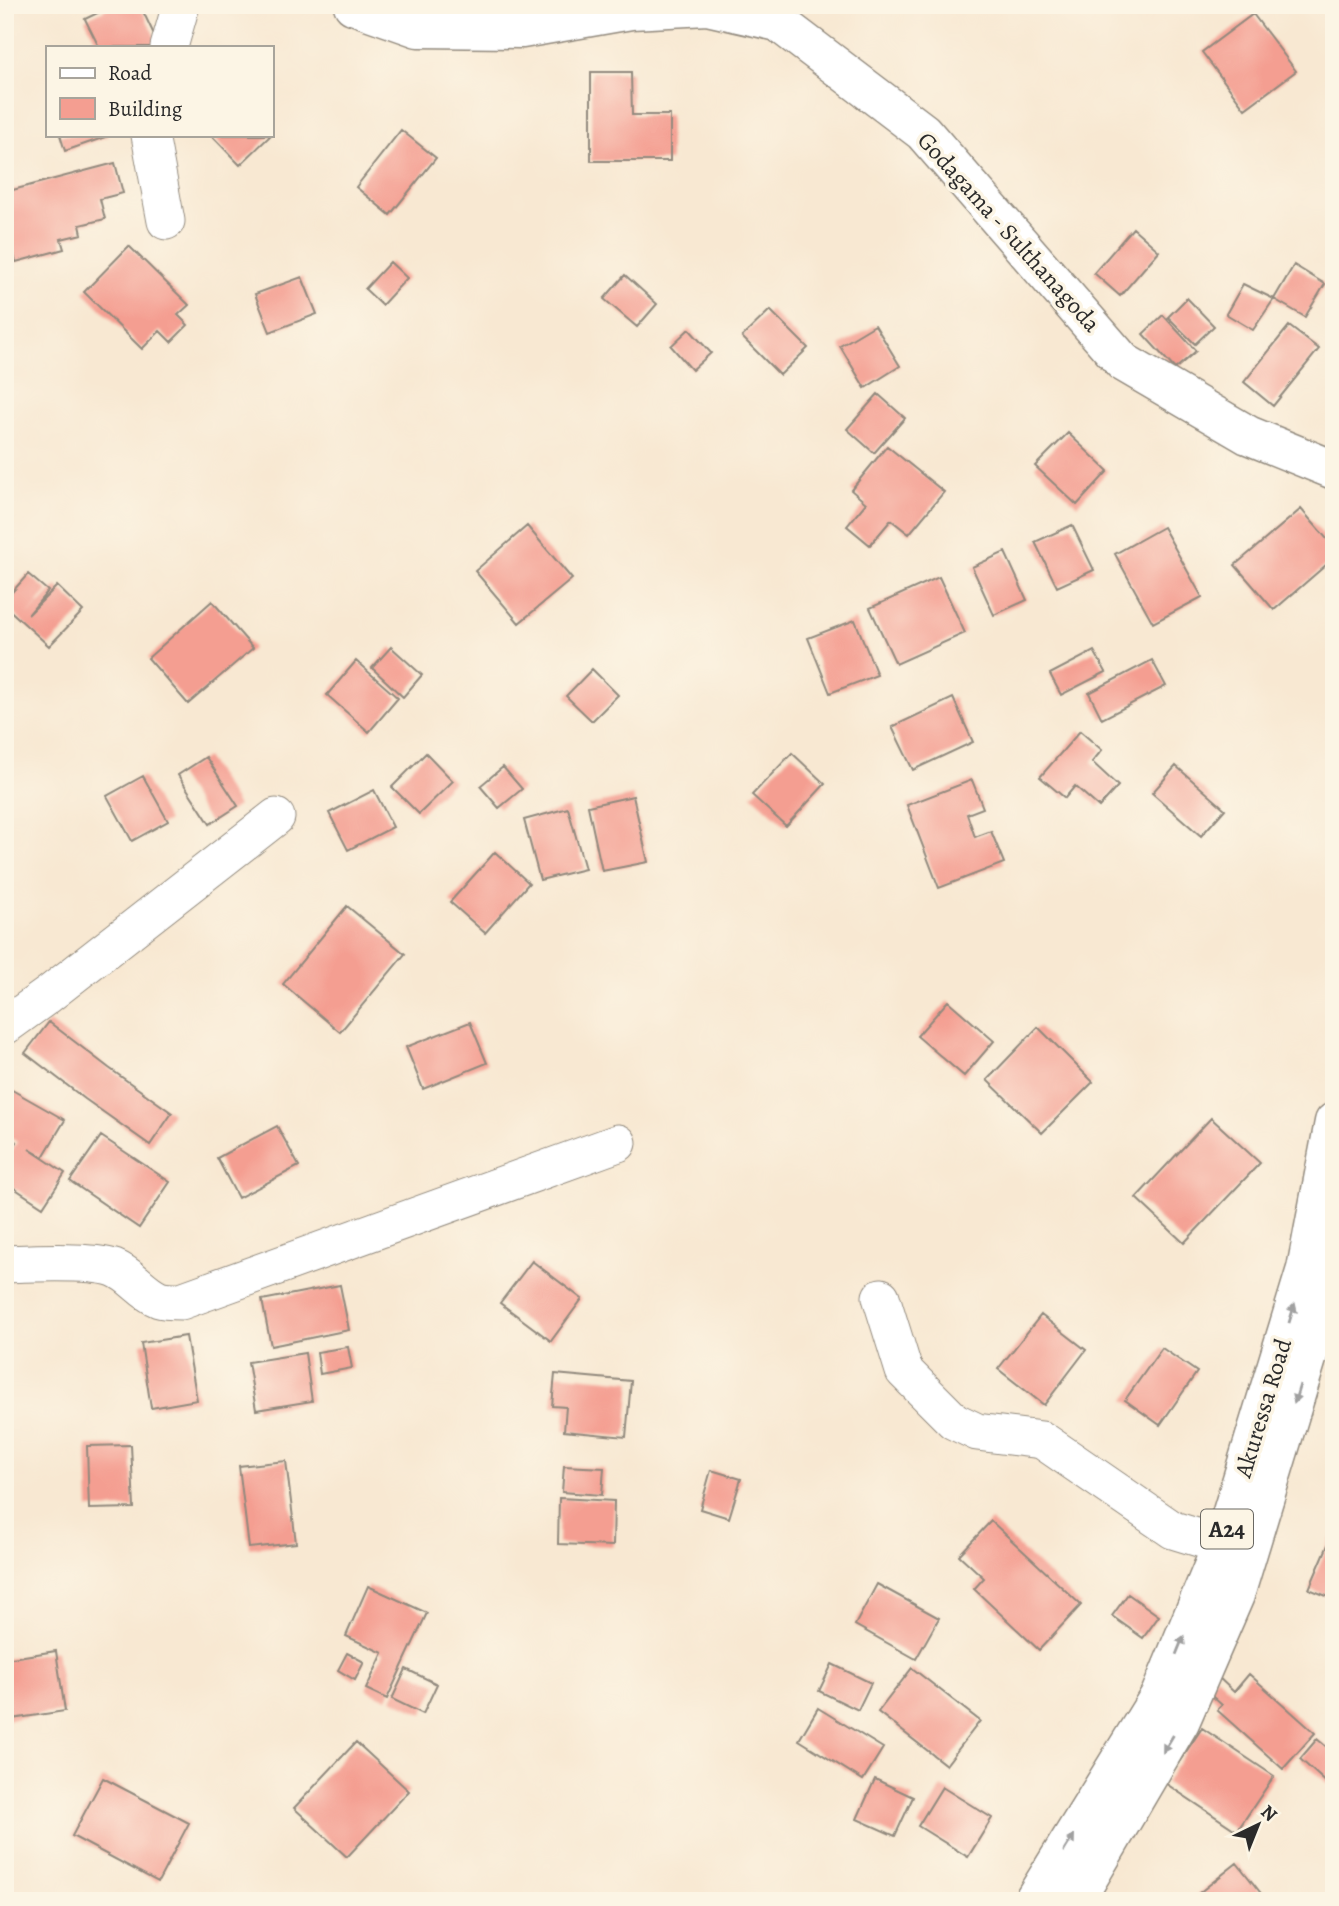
<svg xmlns="http://www.w3.org/2000/svg" width="1339" height="1906" font-family="Alegreya,serif">
	<style>
		.building { fill: #f49e91 }
		.lines { fill: none; stroke-linecap: round; stroke-linejoin: round }
		.street-casing { stroke: #928a7e; stroke-width: 39 }
		.secondary-casing { stroke: #928a7e; stroke-width: 41 }
		.highway-casing { stroke: #928a7e; stroke-width: 41 }
		.street { stroke: #fff; stroke-width: 37 }
		.secondary { stroke: #fff; stroke-width: 38 }
		.highway { stroke: #fff; stroke-width: 38 }
		.oneway { fill: #a0a0a0 }
		.labels { text-anchor: middle; stroke-width: 7; stroke-linejoin: round; paint-order: stroke }
		.shield { fill: #fcf5e5; stroke: #6a6863; stroke-width: 2 }
		.shield-label { font-size: 23px; font-weight: bold; fill: #2b2b2b }
		.street-label { font-size: 24px; fill: #2b2b2b; stroke: #fcf5e5 }
	</style>
	<rect width="100%" height="100%" fill="#fcf5e5"/>
	<filter id="ink" filterUnits="userSpaceOnUse"><feTurbulence type="fractalNoise" baseFrequency=".0143" numOctaves="2"/><feDisplacementMap in="SourceGraphic" scale="14" xChannelSelector="R" yChannelSelector="G"/><feConvolveMatrix kernelMatrix="1 2 1 2 8 2 1 2 1" color-interpolation-filters="sRGB"/></filter>
	<filter id="wash" filterUnits="userSpaceOnUse"><feTurbulence type="fractalNoise" baseFrequency=".00686" numOctaves="4" result="noise"/><feDisplacementMap in="SourceGraphic" scale="28" xChannelSelector="R" yChannelSelector="G"/><feGaussianBlur stdDeviation="1.57" result="paint"/><feColorMatrix in="noise" values="0 0 0 0 0 0 0 0 0 0 0 0 0 0 0 0 0 1.4 0 .05"/><feComposite in="paint" operator="in"/></filter>
	<g filter="url(#wash)">
		<rect width="100%" height="100%" fill="#f8e8d2"/>
		<g id="blocks">
			<path class="building" d="M114,5H140L159,45L153,47H99L85,19Z
				M1253,14L1296,71L1245,109L1202,52Z
				M591,72H631L632,115H670V161H591Z
				M401,130L436,158L390,215L356,187Z
				M60,135H111L65,151Z
				M211,135H271L240,165Z
				M115,163L123,193L100,199L105,219L80,225L82,234L61,239L64,249L16,262L5,223V192Z
				M1133,228L1159,251L1120,296L1094,273Z
				M129,246L189,305L178,315L188,325L171,342L160,331L142,349L84,292Z
				M390,262L407,278L382,305L365,289Z
				M1294,265L1325,284L1305,317L1274,299Z
				M625,275L657,304L637,327L604,299Z
				M302,277L317,314L270,332L255,294Z
				M1243,284L1274,299L1253,330L1226,314Z
				M1187,298L1214,326L1195,344L1168,317Z
				M770,310L808,348L780,375L742,337Z
				M1163,315L1196,351L1175,369L1143,334Z
				M875,325L900,366L865,388L840,346Z
				M1289,326L1319,349L1273,406L1244,382Z
				M689,329L711,353L692,370L671,346Z
				M878,394L905,418L874,453L847,429Z
				M1068,433L1108,471L1077,505L1035,466Z
				M887,446L944,492L909,534L891,520L870,545L847,526L866,503L851,490Z
				M1301,509L1334,547V558L1274,610L1235,565Z
				M1072,525L1094,570L1057,587L1035,542Z
				M527,526L572,579L519,623L475,571Z
				M1163,527L1202,597L1153,623L1115,554Z
				M1005,552L1027,600L994,615L972,567Z
				M28,574L48,591L28,615L57,586L83,611L49,646L5,606V600Z
				M939,577L965,633L896,664L870,608Z
				M212,601L253,648L188,704L148,658Z
				M855,620L877,675L830,693L808,638Z
				M391,647L422,675L403,697L372,668Z
				M1094,651L1106,672L1061,695L1050,674Z
				M1152,660L1166,686L1102,719L1089,693Z
				M356,661L398,698L369,732L327,695Z
				M592,669L618,695L592,721L566,696Z
				M953,698L973,742L913,770L892,727Z
				M1080,731L1102,750L1092,762L1118,786L1099,807L1075,786L1065,798L1040,777Z
				M426,753L453,781L419,814L392,787Z
				M792,753L825,784L786,826L752,795Z
				M206,757L238,806L210,824L178,775Z
				M1176,766L1225,809L1201,836L1152,793Z
				M503,767L522,789L499,808L480,786Z
				M143,776L168,821L132,841L107,796Z
				M972,780L983,808L967,814L975,837L991,831L1004,863L939,888L907,805Z
				M374,790L393,827L348,850L329,813Z
				M633,796L648,862L602,871L588,806Z
				M568,808L585,869L540,880L524,820Z
				M495,852L529,883L485,933L450,902Z
				M347,906L405,954L340,1032L283,984Z
				M948,1001L994,1041L964,1076L917,1036Z
				M49,1022L109,1068L172,1113L150,1145L85,1099L25,1053Z
				M470,1022L487,1063L423,1089L406,1047Z
				M1038,1027L1093,1082L1042,1133L987,1080Z
				M5,1086L65,1120L43,1157L29,1149L65,1173L43,1207L5,1182V1160L17,1142L5,1135Z
				M1211,1118L1260,1163L1184,1243L1136,1198Z
				M277,1126L299,1166L238,1198L217,1158Z
				M101,1136L170,1182L139,1228L70,1181Z
				M532,1261L582,1299L551,1341L500,1303Z
				M340,1285L349,1330L271,1346L262,1300Z
				M1041,1315L1086,1350L1044,1405L998,1369Z
				M186,1336L197,1400L151,1408L141,1343Z
				M348,1347L352,1368L320,1374L317,1352Z
				M1162,1348L1197,1372L1160,1425L1125,1400Z
				M305,1353L312,1401L256,1410L248,1362Z
				M555,1374L631,1381L626,1437L564,1431L566,1407L552,1406Z
				M131,1445L134,1508L89,1509L87,1446Z
				M286,1461L296,1543L249,1548L239,1466Z
				M564,1466L604,1468L602,1495L562,1492Z
				M711,1470L741,1479L729,1518L700,1509Z
				M559,1498L614,1501L613,1546L558,1544Z
				M991,1521L1081,1605L1039,1650L974,1589L984,1578L959,1555Z
				M1334,1531V1599L1309,1589Z
				M877,1584L939,1618L916,1659L855,1625Z
				M368,1586L427,1613L387,1699L366,1689L383,1653L346,1636Z
				M1128,1594L1159,1616L1143,1638L1112,1616Z
				M56,1651L65,1711L5,1720V1659Z
				M347,1653L364,1662L355,1680L338,1670Z
				M832,1664L871,1683L858,1710L819,1691Z
				M912,1668L980,1721L946,1765L878,1712Z
				M406,1669L437,1684L423,1714L392,1699Z
				M1249,1674L1315,1733L1283,1769L1217,1710L1222,1705L1205,1690L1217,1676L1234,1692Z
				M818,1708L883,1748L863,1780L799,1740Z
				M1202,1728L1274,1776L1237,1831L1165,1783Z
				M1317,1739L1334,1753V1778L1328,1784L1300,1759Z
				M356,1742L409,1791L347,1857L294,1808Z
				M103,1778L189,1823L158,1882L72,1836Z
				M875,1779L913,1797L895,1836L857,1819Z
				M942,1787L992,1818L968,1857L918,1826Z
				M1237,1863L1267,1901H1189Z"/>
		</g>
	</g>
	<g filter="url(#ink)">
		<use href="#blocks" fill-opacity="0" stroke="#928a7e" stroke-width="2"/>
		<g class="lines">
			<defs>
				<path id="street" d="M169,47L181,5
					M150,135L166,221
					M5,1026L48,995L276,817
					M5,1264C32,1263 91,1260 114,1268C132,1275 142,1292 159,1299C165,1301 174,1301 181,1301L618,1143
					M881,1297L904,1371L954,1421L977,1432L1042,1440L1173,1530L1222,1545"/>
				<path id="secondary" d="M353,5L418,28L522,29L631,10L707,6L778,22L923,132L1123,362L1248,435L1334,470"/>
				<path id="highway" d="M1033,1901L1160,1695L1222,1545L1306,1269L1334,1122
					M1075,1901L1180,1722L1235,1595L1326,1296L1334,1257"/>
			</defs>
			<use href="#street" class="street-casing"/>
			<use href="#secondary" class="secondary-casing"/>
			<use href="#highway" class="highway-casing"/>
			<use href="#street" class="street"/>
			<use href="#secondary" class="secondary"/>
			<use href="#highway" class="highway"/>
		</g>
		<defs><path id="oneway-solid" d="M-6-.8H1V-3.2L6.5 0L1 3.2V.8H-6Z" transform="scale(1.75)"/></defs>
		<g class="oneway">
			<use href="#oneway-solid" transform="translate(1292 1313) rotate(-73)"/>
			<use href="#oneway-solid" transform="translate(1297 1394) rotate(107)"/>
			<use href="#oneway-solid" transform="translate(1180 1645) rotate(-68)"/>
			<use href="#oneway-solid" transform="translate(1168 1744) rotate(121)"/>
			<use href="#oneway-solid" transform="translate(1069 1843) rotate(-58)"/>
		</g>
	</g>
	<g class="labels">
		<rect class="shield" x="1201" y="1509.5" width="52" height="39" rx="5"/>
		<g class="shield-label">
			<text x="1227" y="1537">A24</text>
		</g>
		<g class="street-label">
			<text transform="translate(1009 232) rotate(48)" y="8">Godagama - Sulthanagoda</text>
			<text transform="translate(1263 1408) rotate(-73)" y="8">Akuressa Road</text>
		</g>
	</g>
	<rect width="1339" height="1906" fill="none" stroke="#fcf5e5" stroke-width="28"/>
	<rect x="46" y="46" width="228" height="91" fill="#fcf5e5" stroke="#a8a49b" stroke-width="2"/>
	<rect x="60" y="68" width="35" height="10" fill="#ffffff" stroke="#a8a49b" stroke-width="2"/>
	<text x="108" y="80" font-size="21" fill="#2b2b2b">Road</text>
	<rect x="60" y="98" width="35" height="21" fill="#f49e91" stroke="#a8a49b" stroke-width="2"/>
	<text x="108" y="116" font-size="21" fill="#2b2b2b">Building</text>
	<g transform="translate(1258 1825) rotate(43)" stroke="#fcf5e5" stroke-width="5" paint-order="stroke">
	<path d="M0-5L12 26L0 18L-12 26Z" fill="#2b2b2b"/>
	<text y="-10" font-size="19" font-weight="bold" text-anchor="middle" fill="#2b2b2b">N</text>
	</g>
</svg>
